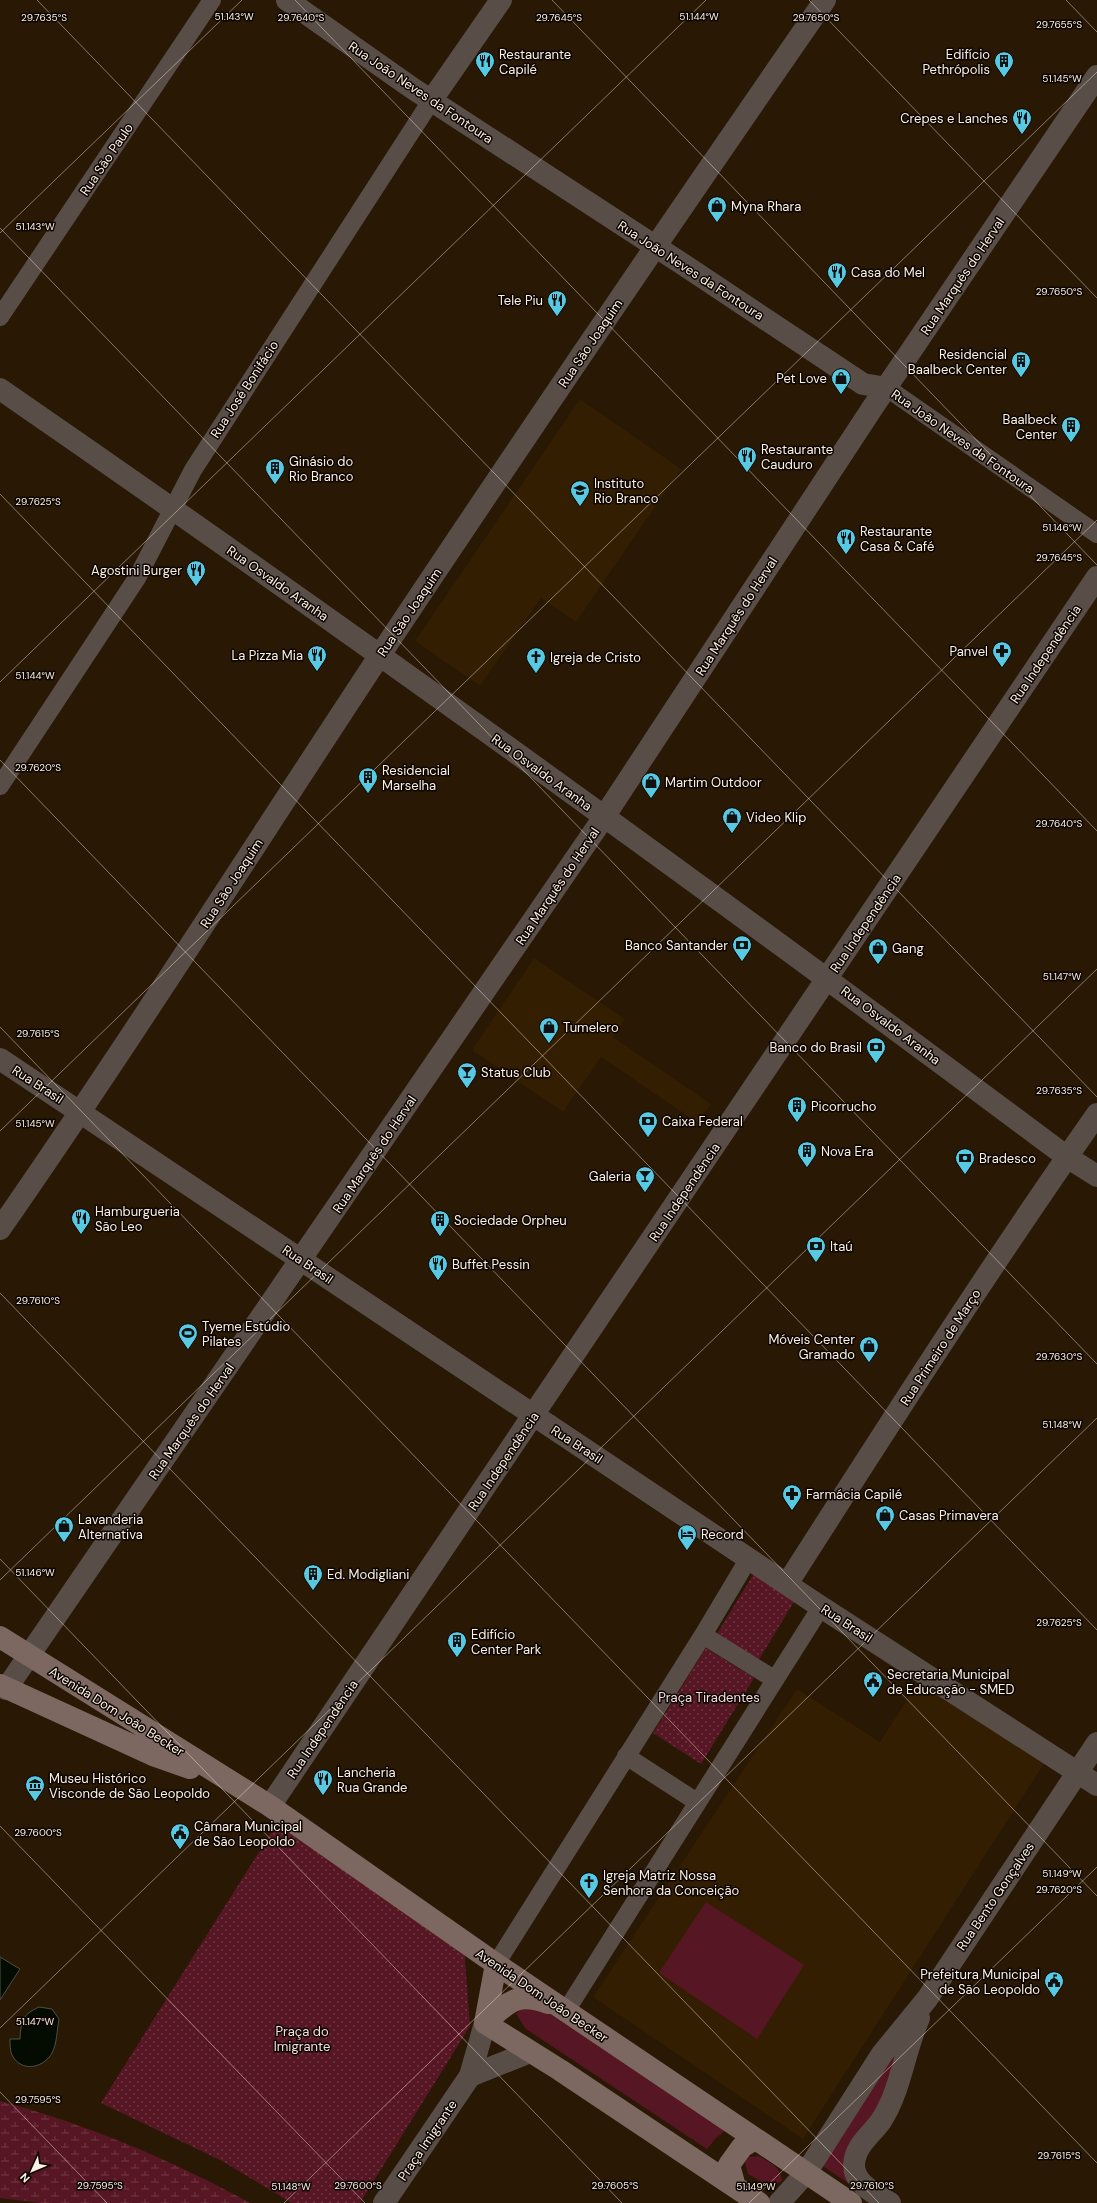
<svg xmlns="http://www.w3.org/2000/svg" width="1097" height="2203" font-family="'DM Sans',sans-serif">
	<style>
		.built { fill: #331e02 }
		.green { fill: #571623 }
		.wetland { fill: url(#wetland-marsh) }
		.park { fill: url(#park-dots) }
		.water { fill: #040b00; stroke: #4e5044 }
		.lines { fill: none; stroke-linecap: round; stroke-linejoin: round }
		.minor { stroke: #594d48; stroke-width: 18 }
		.tertiary { stroke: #594d48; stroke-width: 22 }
		.secondary { stroke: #7c6860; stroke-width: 22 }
		.ticks { fill: none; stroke: #fcf0e3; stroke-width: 1; stroke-opacity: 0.45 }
		.labels { text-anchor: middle; stroke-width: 3; stroke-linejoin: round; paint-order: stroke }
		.poi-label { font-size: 13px; fill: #fcf0e3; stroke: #0c0501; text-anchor: start }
		.street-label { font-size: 13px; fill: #fcf0e3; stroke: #0c0501 }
		.park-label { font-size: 13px; fill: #f6ddde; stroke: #0c0501 }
		.ticks-label { font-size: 10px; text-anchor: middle; fill: #fcf0e3; stroke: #0c0501; stroke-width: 3; stroke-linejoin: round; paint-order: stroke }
	</style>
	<defs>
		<pattern id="wetland-marsh" width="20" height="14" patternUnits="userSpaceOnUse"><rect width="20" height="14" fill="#571623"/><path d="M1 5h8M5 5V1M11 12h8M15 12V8" fill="none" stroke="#703843"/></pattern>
		<pattern id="park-dots" width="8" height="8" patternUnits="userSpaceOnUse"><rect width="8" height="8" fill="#571623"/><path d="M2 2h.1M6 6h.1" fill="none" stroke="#703843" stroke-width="1.8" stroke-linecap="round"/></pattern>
	</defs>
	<rect width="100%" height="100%" fill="#281804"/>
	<path class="built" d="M580,399L681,469L576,622L541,598L480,686L415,641Z
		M534,958L625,1019L613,1037L711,1104L698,1123L601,1057L563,1112L472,1050Z
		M919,1681L1045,1762L803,2139L593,1997L797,1689L880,1742Z"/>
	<path class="green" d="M706,1902L804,1965L757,2039L659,1973Z
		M535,2004L726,2130L716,2138L707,2149L526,2029L516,2014L521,2008Z
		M907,2029L887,2092L861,2133V2192L820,2164Z
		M759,2156C771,2163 781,2167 782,2181L774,2185L760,2181L748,2174L745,2162L749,2157Z"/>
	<path class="wetland" d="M0,2101C86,2124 172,2160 250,2203H40L0,2198Z"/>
	<path class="park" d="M756,1570L798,1595L757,1663L715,1637Z
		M706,1648L754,1678L701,1764L653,1733Z
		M276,1825L464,1947L470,2026L360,2203H292L222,2161L101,2103Z"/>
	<path class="water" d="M0,1957L20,1969L0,2000Z
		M39,2007L52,2009L59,2019C57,2029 57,2044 52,2053C44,2068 21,2073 12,2055C10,2051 10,2044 10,2039H20C21,2021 22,2015 39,2007Z"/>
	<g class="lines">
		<path class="minor" d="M0,317L212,0
			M887,388L1097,534
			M0,786L137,578L193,470L431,101
			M703,1635L774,1679
			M626,1756L697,1802
			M496,1964L703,1635L749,1558
			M566,2011L821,1607"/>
		<path class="tertiary" d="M287,0L412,88L684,265L863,384L887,388
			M431,101L501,0
			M0,389C361,638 716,895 1067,1157L1097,1176
			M0,1059L821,1607L1097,1785
			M0,1229C130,1042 252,849 378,658C525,437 674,218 825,0
			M787,1584C888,1426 989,1268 1097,1114
			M6,1689L604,817L873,407L1097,76
			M270,1806L1097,577
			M470,2076L530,2052
			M384,2203L470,2076L485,2023
			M779,2203L806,2173L882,2054L927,1999L1097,1743
			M890,2203C876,2194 854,2184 854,2165C855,2145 871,2135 881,2121C901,2090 904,2052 919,2018"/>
		<path class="secondary" d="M0,1637L270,1806L496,1964L851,2203
			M0,1685L153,1755L190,1768
			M485,2023L560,2070L759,2203
			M485,2023C508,2003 516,1991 548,2003
			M485,2023L496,1964
			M735,2187L729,2165L742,2147L755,2139"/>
	</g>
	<path class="ticks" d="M37,0L1097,1097M295,0L1097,831M552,0L1097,565M809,0L1097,298M1066,0L1097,32M0,228L1097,1364M0,233L242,0M0,494L1097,1630M0,682L706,0M0,760L1097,1896M0,1027L1097,2163M0,1131L1097,72M0,1293L879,2203M0,1559L622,2203M0,1580L1097,520M0,1826L365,2203M0,2028L1097,969M0,2092L107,2203M284,2203L1097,1418M749,2203L1097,1867"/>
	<defs>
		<symbol id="restaurant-pin" viewBox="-11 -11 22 30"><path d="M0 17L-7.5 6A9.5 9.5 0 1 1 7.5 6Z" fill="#57c9e3" stroke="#0c0501"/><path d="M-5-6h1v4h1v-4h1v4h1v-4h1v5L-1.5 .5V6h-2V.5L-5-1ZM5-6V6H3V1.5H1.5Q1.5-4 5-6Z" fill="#111"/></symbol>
		<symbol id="building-pin" viewBox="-11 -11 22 30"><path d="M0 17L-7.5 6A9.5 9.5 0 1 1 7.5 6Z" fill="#57c9e3" stroke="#0c0501"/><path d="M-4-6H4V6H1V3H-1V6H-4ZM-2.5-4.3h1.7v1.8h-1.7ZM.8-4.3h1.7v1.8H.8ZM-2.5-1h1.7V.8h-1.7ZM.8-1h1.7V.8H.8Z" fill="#111"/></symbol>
		<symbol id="shop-pin" viewBox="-11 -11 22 30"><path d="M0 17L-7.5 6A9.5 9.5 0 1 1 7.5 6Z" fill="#57c9e3" stroke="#0c0501"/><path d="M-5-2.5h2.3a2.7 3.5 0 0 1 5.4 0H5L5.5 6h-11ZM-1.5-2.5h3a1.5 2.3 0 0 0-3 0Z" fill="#111"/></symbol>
		<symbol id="school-pin" viewBox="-11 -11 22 30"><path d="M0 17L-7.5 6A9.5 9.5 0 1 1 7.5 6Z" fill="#57c9e3" stroke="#0c0501"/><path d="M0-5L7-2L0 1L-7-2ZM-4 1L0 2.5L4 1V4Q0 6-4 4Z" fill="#111"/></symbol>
		<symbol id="pharmacy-pin" viewBox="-11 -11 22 30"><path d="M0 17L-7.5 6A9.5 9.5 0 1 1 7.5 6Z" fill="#57c9e3" stroke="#0c0501"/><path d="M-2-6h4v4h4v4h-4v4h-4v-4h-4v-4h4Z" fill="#111"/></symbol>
		<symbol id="church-pin" viewBox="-11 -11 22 30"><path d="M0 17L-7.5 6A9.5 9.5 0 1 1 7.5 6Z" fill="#57c9e3" stroke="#0c0501"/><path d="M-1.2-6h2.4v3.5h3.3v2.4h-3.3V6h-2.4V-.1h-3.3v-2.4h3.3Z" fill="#111"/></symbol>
		<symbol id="bank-pin" viewBox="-11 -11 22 30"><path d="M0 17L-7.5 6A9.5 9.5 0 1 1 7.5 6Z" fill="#57c9e3" stroke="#0c0501"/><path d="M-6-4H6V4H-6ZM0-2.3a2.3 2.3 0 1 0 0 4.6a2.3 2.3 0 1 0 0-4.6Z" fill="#111"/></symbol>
		<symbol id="bar-pin" viewBox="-11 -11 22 30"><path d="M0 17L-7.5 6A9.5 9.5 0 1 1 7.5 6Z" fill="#57c9e3" stroke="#0c0501"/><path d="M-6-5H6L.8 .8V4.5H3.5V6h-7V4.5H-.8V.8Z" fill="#111"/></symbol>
		<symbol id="stadium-pin" viewBox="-11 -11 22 30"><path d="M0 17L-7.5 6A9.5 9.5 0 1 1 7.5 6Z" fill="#57c9e3" stroke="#0c0501"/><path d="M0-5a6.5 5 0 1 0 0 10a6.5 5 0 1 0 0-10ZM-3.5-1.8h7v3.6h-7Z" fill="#111"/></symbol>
		<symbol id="hotel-pin" viewBox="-11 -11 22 30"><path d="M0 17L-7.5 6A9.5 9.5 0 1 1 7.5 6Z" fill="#57c9e3" stroke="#0c0501"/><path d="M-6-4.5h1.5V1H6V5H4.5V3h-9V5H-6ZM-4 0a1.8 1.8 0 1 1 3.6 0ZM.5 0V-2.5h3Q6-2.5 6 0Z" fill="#111"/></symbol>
		<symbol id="civic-pin" viewBox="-11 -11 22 30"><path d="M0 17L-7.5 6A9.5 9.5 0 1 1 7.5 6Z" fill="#57c9e3" stroke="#0c0501"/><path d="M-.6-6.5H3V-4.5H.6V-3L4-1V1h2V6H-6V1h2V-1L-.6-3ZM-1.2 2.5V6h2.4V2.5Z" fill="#111"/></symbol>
		<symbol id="museum-pin" viewBox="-11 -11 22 30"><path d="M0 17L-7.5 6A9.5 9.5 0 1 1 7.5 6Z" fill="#57c9e3" stroke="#0c0501"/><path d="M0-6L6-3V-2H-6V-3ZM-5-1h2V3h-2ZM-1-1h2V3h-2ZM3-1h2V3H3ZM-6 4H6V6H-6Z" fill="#111"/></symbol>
	</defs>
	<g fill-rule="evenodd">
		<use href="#restaurant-pin" x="474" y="50" width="22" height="30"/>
		<use href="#building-pin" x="993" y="50" width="22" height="30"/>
		<use href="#restaurant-pin" x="1011" y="107" width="22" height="30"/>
		<use href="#shop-pin" x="706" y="195" width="22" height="30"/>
		<use href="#restaurant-pin" x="826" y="261" width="22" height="30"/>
		<use href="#restaurant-pin" x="546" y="289" width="22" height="30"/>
		<use href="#building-pin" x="1010" y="350" width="22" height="30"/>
		<use href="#shop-pin" x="830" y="367" width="22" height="30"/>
		<use href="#building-pin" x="1060" y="415" width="22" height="30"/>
		<use href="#restaurant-pin" x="736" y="445" width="22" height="30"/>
		<use href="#building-pin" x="264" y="457" width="22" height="30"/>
		<use href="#school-pin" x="569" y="479" width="22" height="30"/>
		<use href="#restaurant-pin" x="835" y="527" width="22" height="30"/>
		<use href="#restaurant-pin" x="185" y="559" width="22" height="30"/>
		<use href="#pharmacy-pin" x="991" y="640" width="22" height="30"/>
		<use href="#restaurant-pin" x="306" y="644" width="22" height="30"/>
		<use href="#church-pin" x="525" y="646" width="22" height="30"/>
		<use href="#building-pin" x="357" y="766" width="22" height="30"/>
		<use href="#shop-pin" x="640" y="771" width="22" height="30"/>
		<use href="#shop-pin" x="721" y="806" width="22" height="30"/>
		<use href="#bank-pin" x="731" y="934" width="22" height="30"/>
		<use href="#shop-pin" x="867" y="937" width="22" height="30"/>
		<use href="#shop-pin" x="538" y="1016" width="22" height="30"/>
		<use href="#bank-pin" x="865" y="1036" width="22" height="30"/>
		<use href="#bar-pin" x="456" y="1061" width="22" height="30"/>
		<use href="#building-pin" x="786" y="1095" width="22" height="30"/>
		<use href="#bank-pin" x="637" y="1110" width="22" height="30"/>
		<use href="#building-pin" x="796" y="1140" width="22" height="30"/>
		<use href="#bank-pin" x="954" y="1147" width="22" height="30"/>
		<use href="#bar-pin" x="634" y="1165" width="22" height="30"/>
		<use href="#restaurant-pin" x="70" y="1207" width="22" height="30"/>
		<use href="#building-pin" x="429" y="1209" width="22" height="30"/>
		<use href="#bank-pin" x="805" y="1235" width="22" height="30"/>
		<use href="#restaurant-pin" x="427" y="1253" width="22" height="30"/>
		<use href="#stadium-pin" x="177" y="1322" width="22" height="30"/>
		<use href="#shop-pin" x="858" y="1335" width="22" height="30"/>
		<use href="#pharmacy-pin" x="781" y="1483" width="22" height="30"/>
		<use href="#shop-pin" x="874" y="1504" width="22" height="30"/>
		<use href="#shop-pin" x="53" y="1515" width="22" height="30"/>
		<use href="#hotel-pin" x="676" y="1523" width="22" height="30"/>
		<use href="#building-pin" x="302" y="1563" width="22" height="30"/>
		<use href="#building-pin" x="446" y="1630" width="22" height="30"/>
		<use href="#civic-pin" x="862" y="1670" width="22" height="30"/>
		<use href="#restaurant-pin" x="312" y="1768" width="22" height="30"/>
		<use href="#museum-pin" x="24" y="1774" width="22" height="30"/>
		<use href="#civic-pin" x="169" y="1822" width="22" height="30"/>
		<use href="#church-pin" x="578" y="1871" width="22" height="30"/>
		<use href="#civic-pin" x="1043" y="1970" width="22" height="30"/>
	</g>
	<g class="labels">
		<g class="poi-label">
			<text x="499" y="59">Restaurante<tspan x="499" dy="15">Capilé</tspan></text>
			<text x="990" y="59" text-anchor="end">Edifício<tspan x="990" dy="15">Pethrópolis</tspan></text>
			<text x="1008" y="123" text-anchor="end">Crepes e Lanches</text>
			<text x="731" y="211">Myna Rhara</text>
			<text x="851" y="277">Casa do Mel</text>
			<text x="543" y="305" text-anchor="end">Tele Piu</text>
			<text x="1007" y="359" text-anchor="end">Residencial<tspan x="1007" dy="15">Baalbeck Center</tspan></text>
			<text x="827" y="383" text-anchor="end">Pet Love</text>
			<text x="1057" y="424" text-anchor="end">Baalbeck<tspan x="1057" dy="15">Center</tspan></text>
			<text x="761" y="454">Restaurante<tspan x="761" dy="15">Cauduro</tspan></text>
			<text x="289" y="466">Ginásio do<tspan x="289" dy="15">Rio Branco</tspan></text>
			<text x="594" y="488">Instituto<tspan x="594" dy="15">Rio Branco</tspan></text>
			<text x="860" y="536">Restaurante<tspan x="860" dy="15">Casa &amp; Café</tspan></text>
			<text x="182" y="575" text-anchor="end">Agostini Burger</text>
			<text x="988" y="656" text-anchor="end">Panvel</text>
			<text x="303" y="660" text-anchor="end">La Pizza Mia</text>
			<text x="550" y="662">Igreja de Cristo</text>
			<text x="382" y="775">Residencial<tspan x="382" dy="15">Marselha</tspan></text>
			<text x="665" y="787">Martim Outdoor</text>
			<text x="746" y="822">Video Klip</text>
			<text x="728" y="950" text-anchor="end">Banco Santander</text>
			<text x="892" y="953">Gang</text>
			<text x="563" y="1032">Tumelero</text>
			<text x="862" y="1052" text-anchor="end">Banco do Brasil</text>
			<text x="481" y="1077">Status Club</text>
			<text x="811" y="1111">Picorrucho</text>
			<text x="662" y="1126">Caixa Federal</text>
			<text x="821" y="1156">Nova Era</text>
			<text x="979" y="1163">Bradesco</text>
			<text x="631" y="1181" text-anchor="end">Galeria</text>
			<text x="95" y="1216">Hamburgueria<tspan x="95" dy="15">São Leo</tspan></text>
			<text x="454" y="1225">Sociedade Orpheu</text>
			<text x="830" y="1251">Itaú</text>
			<text x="452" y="1269">Buffet Pessin</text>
			<text x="202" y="1331">Tyeme Estúdio<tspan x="202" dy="15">Pilates</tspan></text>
			<text x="855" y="1344" text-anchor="end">Móveis Center<tspan x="855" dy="15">Gramado</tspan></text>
			<text x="806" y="1499">Farmácia Capilé</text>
			<text x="899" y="1520">Casas Primavera</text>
			<text x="78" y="1524">Lavanderia<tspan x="78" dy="15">Alternativa</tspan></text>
			<text x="701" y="1539">Record</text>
			<text x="327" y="1579">Ed. Modigliani</text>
			<text x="471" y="1639">Edifício<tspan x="471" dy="15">Center Park</tspan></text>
			<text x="887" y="1679">Secretaria Municipal<tspan x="887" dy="15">de Educação - SMED</tspan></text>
			<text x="337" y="1777">Lancheria<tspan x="337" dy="15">Rua Grande</tspan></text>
			<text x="49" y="1783">Museu Histórico<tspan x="49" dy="15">Visconde de São Leopoldo</tspan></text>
			<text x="194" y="1831">Câmara Municipal<tspan x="194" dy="15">de São Leopoldo</tspan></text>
			<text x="603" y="1880">Igreja Matriz Nossa<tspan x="603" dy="15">Senhora da Conceição</tspan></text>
			<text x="1040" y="1979" text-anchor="end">Prefeitura Municipal<tspan x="1040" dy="15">de São Leopoldo</tspan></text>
		</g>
		<g class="street-label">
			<text transform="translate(421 92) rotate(34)" y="5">Rua João Neves da Fontoura</text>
			<text transform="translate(106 159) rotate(-56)" y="5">Rua São Paulo</text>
			<text transform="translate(691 270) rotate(33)" y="5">Rua João Neves da Fontoura</text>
			<text transform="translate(962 276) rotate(-56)" y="5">Rua Marquês do Herval</text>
			<text transform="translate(590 343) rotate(-56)" y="5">Rua São Joaquim</text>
			<text transform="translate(244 389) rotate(-57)" y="5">Rua José Bonifácio</text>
			<text transform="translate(963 441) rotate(35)" y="5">Rua João Neves da Fontoura</text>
			<text transform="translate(278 583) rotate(35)" y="5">Rua Osvaldo Aranha</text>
			<text transform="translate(409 612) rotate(-56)" y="5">Rua São Joaquim</text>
			<text transform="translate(736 616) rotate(-57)" y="5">Rua Marquês do Herval</text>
			<text transform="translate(1045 654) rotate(-56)" y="5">Rua Independência</text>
			<text transform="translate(542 772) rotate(36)" y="5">Rua Osvaldo Aranha</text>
			<text transform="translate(231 883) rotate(-57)" y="5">Rua São Joaquim</text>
			<text transform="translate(557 886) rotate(-56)" y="5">Rua Marquês do Herval</text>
			<text transform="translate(865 923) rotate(-56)" y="5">Rua Independência</text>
			<text transform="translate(891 1025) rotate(37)" y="5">Rua Osvaldo Aranha</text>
			<text transform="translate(38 1084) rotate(33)" y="5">Rua Brasil</text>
			<text transform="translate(374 1154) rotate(-56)" y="5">Rua Marquês do Herval</text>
			<text transform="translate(684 1192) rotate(-56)" y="5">Rua Independência</text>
			<text transform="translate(308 1264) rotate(34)" y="5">Rua Brasil</text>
			<text transform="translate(940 1347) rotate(-57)" y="5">Rua Primeiro de Março</text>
			<text transform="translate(191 1421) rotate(-55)" y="5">Rua Marquês do Herval</text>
			<text transform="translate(577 1444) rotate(33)" y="5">Rua Brasil</text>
			<text transform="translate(503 1461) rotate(-56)" y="5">Rua Independência</text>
			<text transform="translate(847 1623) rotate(33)" y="5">Rua Brasil</text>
			<text transform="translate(117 1711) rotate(32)" y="5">Avenida Dom João Becker</text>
			<text transform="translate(322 1729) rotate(-56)" y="5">Rua Independência</text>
			<text transform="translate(995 1896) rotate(-56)" y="5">Rua Bento Gonçalves</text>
			<text transform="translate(542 1995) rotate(34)" y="5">Avenida Dom João Becker</text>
			<text transform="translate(427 2140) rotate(-56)" y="5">Praça Imigrante</text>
		</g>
		<g class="park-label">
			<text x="709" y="1702">Praça Tiradentes</text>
			<text x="302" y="2036">Praça do<tspan x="302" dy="15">Imigrante</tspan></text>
		</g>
	</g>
	<g class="ticks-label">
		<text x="234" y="20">51.143°W</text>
		<text x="699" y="20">51.144°W</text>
		<text x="44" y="21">29.7635°S</text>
		<text x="301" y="21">29.7640°S</text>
		<text x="559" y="21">29.7645°S</text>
		<text x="816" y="21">29.7650°S</text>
		<text x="1059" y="28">29.7655°S</text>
		<text x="1062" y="82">51.145°W</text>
		<text x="35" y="230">51.143°W</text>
		<text x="1059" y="295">29.7650°S</text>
		<text x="38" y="505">29.7625°S</text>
		<text x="1062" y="531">51.146°W</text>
		<text x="1059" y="561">29.7645°S</text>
		<text x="35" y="679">51.144°W</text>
		<text x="38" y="771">29.7620°S</text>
		<text x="1059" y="827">29.7640°S</text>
		<text x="1062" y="980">51.147°W</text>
		<text x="38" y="1037">29.7615°S</text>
		<text x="1059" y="1094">29.7635°S</text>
		<text x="35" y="1127">51.145°W</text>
		<text x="38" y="1304">29.7610°S</text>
		<text x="1059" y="1360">29.7630°S</text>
		<text x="1062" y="1428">51.148°W</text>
		<text x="35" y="1576">51.146°W</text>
		<text x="1059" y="1626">29.7625°S</text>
		<text x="38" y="1836">29.7600°S</text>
		<text x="1062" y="1877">51.149°W</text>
		<text x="1059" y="1893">29.7620°S</text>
		<text x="35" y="2025">51.147°W</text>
		<text x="38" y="2103">29.7595°S</text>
		<text x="1059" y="2159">29.7615°S</text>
		<text x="100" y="2189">29.7595°S</text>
		<text x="358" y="2189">29.7600°S</text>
		<text x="615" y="2189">29.7605°S</text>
		<text x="872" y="2189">29.7610°S</text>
		<text x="291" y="2190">51.148°W</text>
		<text x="756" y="2190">51.149°W</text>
	</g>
	<g transform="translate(32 2171) rotate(226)" stroke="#0c0501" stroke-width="3" paint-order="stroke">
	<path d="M0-3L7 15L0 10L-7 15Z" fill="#fcf0e3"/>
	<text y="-6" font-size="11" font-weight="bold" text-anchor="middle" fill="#fcf0e3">N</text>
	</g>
</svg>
